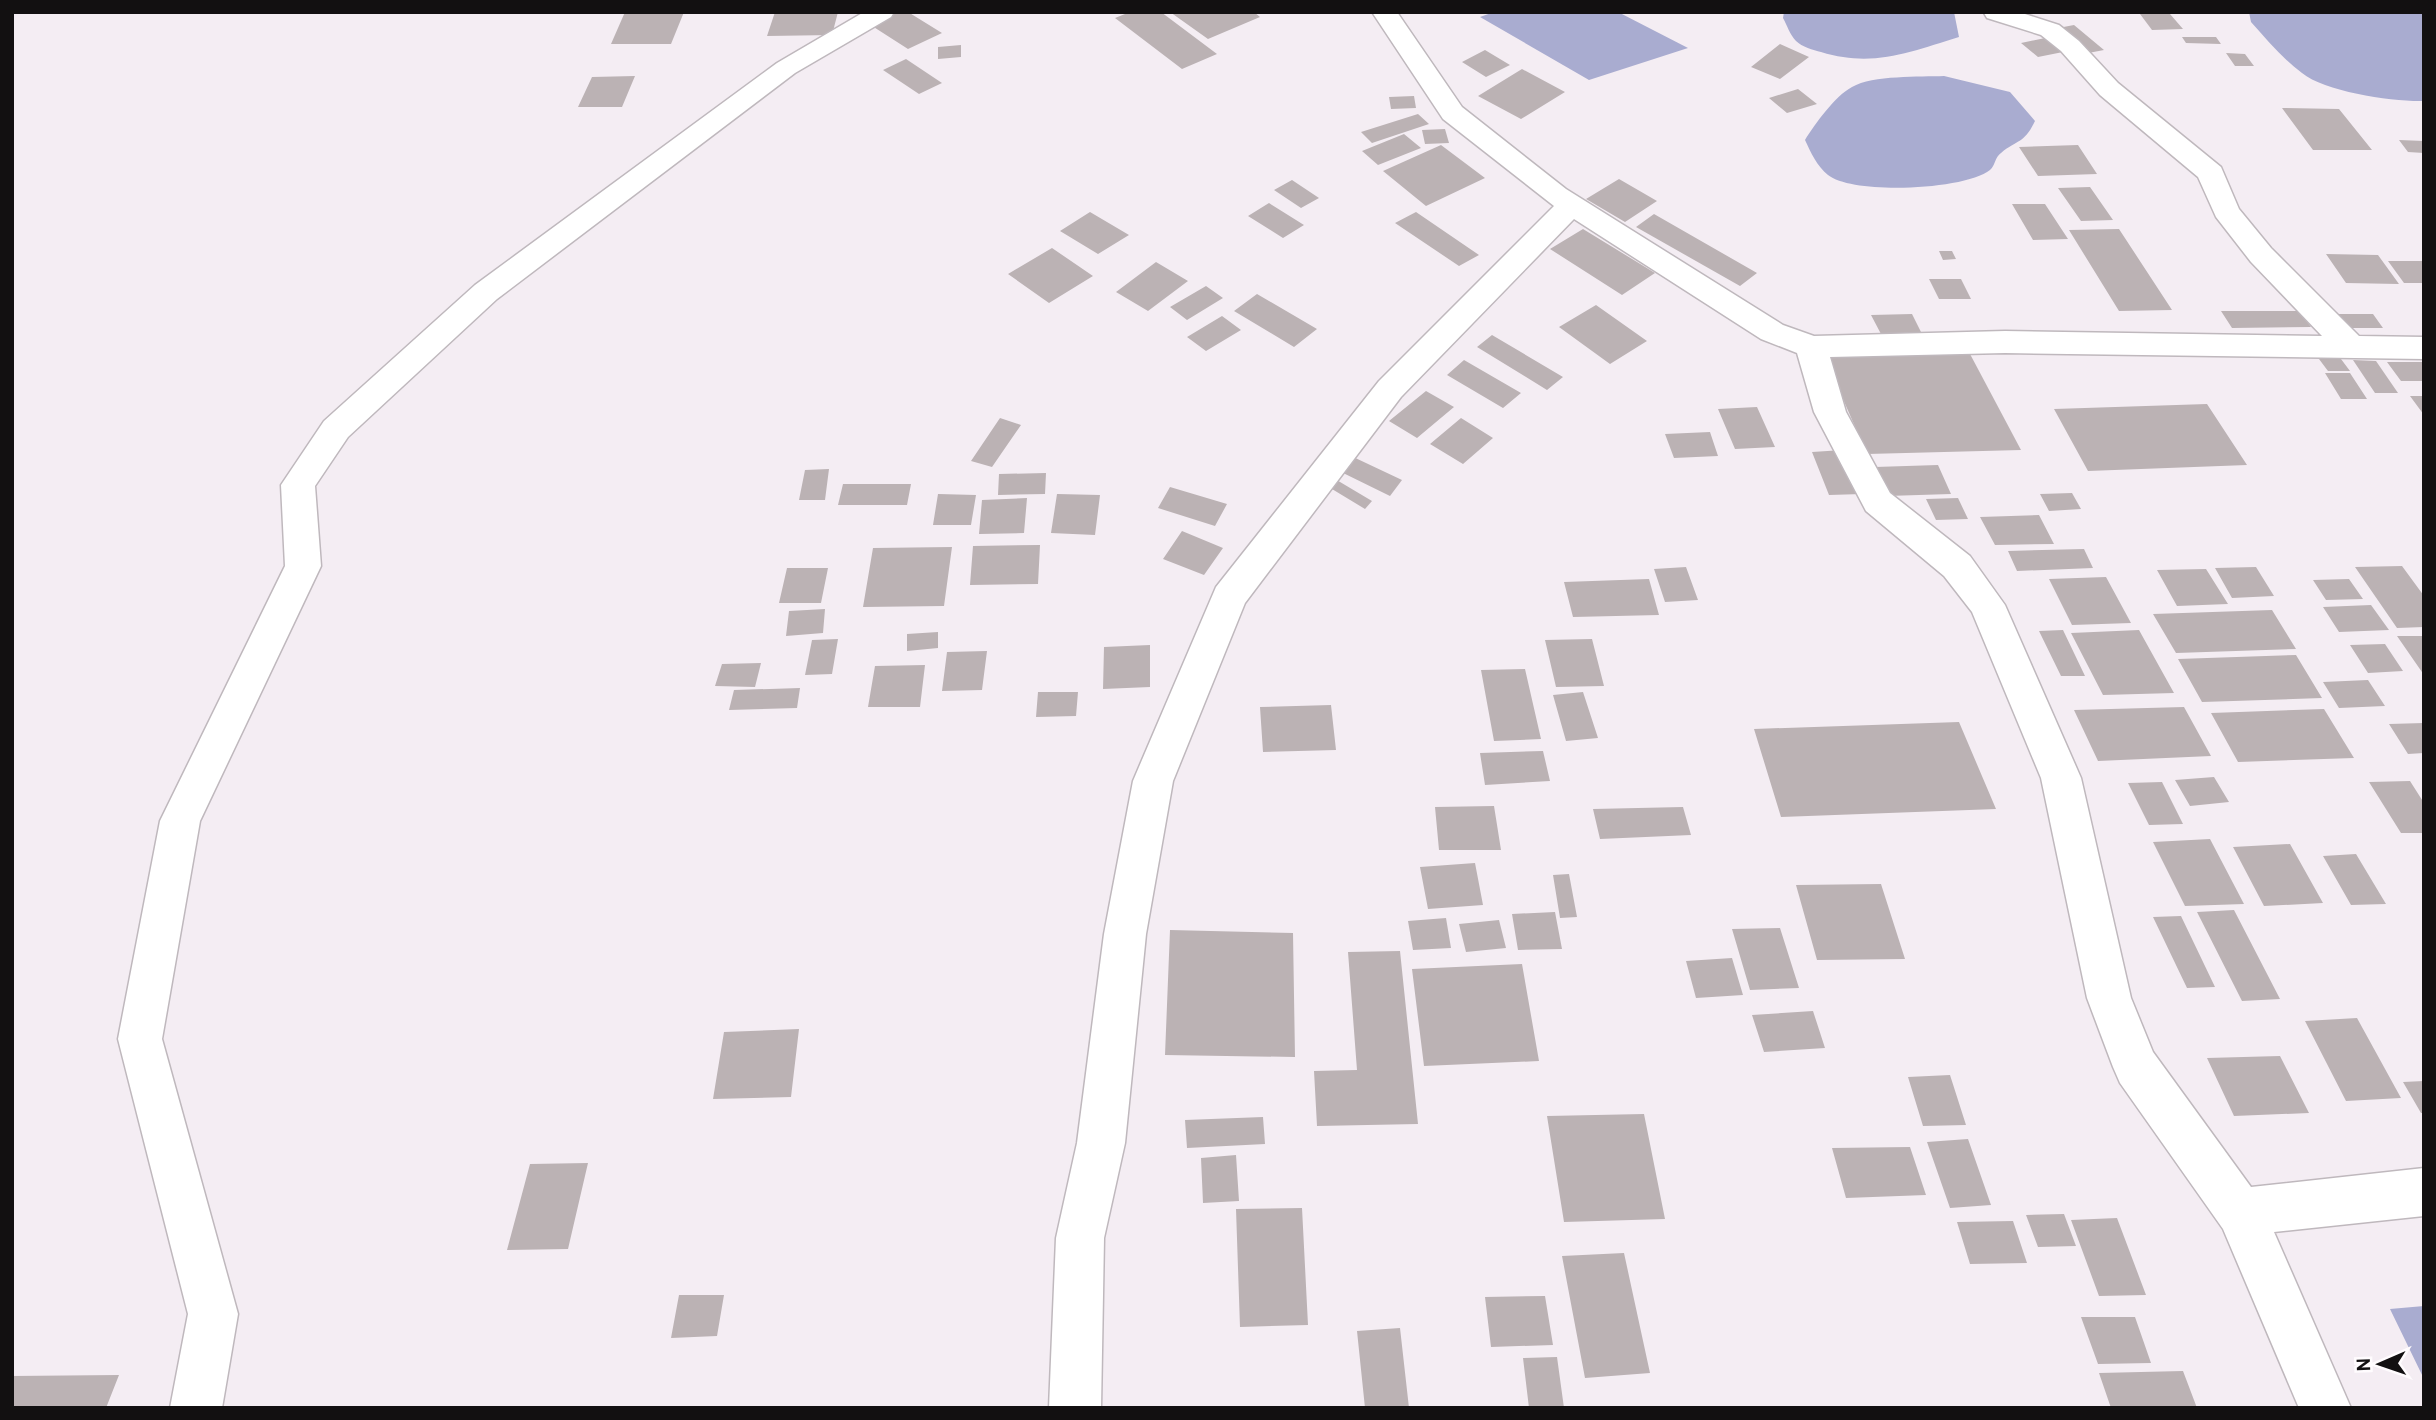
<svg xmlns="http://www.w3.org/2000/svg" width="2436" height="1420" font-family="Overpass,sans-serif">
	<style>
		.water { fill: #a9acd0 }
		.building { fill: #bbb2b4 }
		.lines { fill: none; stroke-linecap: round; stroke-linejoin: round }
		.minor-casing { stroke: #bfb8bd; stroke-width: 3 }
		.minor { fill: #fff; fill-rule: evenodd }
	</style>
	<rect width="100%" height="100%" fill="#f4edf3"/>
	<path class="water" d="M1494,12H1618L1688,48L1589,80L1480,17Z
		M1784,12H1954L1959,37C1910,52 1873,68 1821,52C1813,50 1802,47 1796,41C1790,35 1787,25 1783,18Z
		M2249,12H2424V101C2394,102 2325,92 2302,73C2283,59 2267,40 2251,22Z
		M1944,76L2010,92L2035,121C2024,144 2018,139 2001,153C1995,157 1995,166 1990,170C1965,190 1853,195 1828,175C1817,166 1811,153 1805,140C1815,124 1835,96 1852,87C1873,75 1920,77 1944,76Z
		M2424,1306V1379L2390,1309Z"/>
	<path class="building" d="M625,12H684L671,44H611Z
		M775,12H838L832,35L767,36Z
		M895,12H908L942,33L908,49L869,24Z
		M1130,12H1161L1217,54L1182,69L1115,18Z
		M1170,12H1254L1260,17L1208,39Z
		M2140,14H2170L2183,29L2152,30Z
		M2074,25L2104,50L2083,54L2053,29Z
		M2050,37L2068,51L2038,57L2021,43Z
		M2182,37H2216L2221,44L2186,43Z
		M1780,44L1809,57L1780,79L1751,67Z
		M961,45V57L938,59V47Z
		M1485,50L1510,65L1486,77L1462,62Z
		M2226,53L2245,54L2254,66H2235Z
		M906,59L942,83L919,94L883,70Z
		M1522,69L1565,92L1521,119L1478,96Z
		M635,76L622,107H578L592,77Z
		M1798,89L1817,104L1787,113L1769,98Z
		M1414,96L1416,108L1391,109L1389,97Z
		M2282,108L2339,109L2372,150H2313Z
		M1418,114L1429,124L1372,143L1361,132Z
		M1445,129L1449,143L1425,144L1422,130Z
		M1404,134L1421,148L1378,165L1362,151Z
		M2399,140L2424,141V153L2408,152Z
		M1441,145L1485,178L1426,206L1383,171Z
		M2078,145L2097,174L2038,176L2019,147Z
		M1619,179L1657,201L1625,222L1586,199Z
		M1292,180L1319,198L1301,208L1274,190Z
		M2090,187L2113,220L2081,221L2058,188Z
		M1269,203L1304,225L1283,238L1248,216Z
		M2012,204H2045L2068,239L2033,240Z
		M1090,212L1129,235L1098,254L1060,231Z
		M1416,212L1479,255L1459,266L1395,223Z
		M1654,214L1757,273L1740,286L1636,227Z
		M1583,229L1655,273L1622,295L1550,249Z
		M2119,229L2172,310L2119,311L2069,230Z
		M1052,248L1093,276L1049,303L1008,274Z
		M1939,251H1952L1956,259L1943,260Z
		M2326,254L2378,255L2399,284L2346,283Z
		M2388,261H2424V283H2404Z
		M1156,262L1188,281L1148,311L1116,292Z
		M1929,279H1961L1971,299H1939Z
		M1206,286L1223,298L1187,320L1170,307Z
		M1257,294L1317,329L1294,347L1234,311Z
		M1596,305L1647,341L1610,364L1559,327Z
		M2221,311H2299L2311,327L2232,328Z
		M1912,314L1921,332L1881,334L1871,315Z
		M2336,314H2373L2383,328H2346Z
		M1222,316L1241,330L1206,351L1187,337Z
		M1492,335L1563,377L1547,390L1477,347Z
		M1970,354L2021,450L1867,454L1825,358Z
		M2319,359H2341L2350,371H2328Z
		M1464,360L1521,393L1503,408L1447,375Z
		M2353,360L2376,361L2398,393H2375Z
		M2387,362H2424V381H2401Z
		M2325,373H2350L2367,399H2341Z
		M1426,391L1454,407L1417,438L1389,421Z
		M2410,396H2424V415Z
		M2207,404L2247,465L2088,471L2054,409Z
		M1757,407L1775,447L1735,449L1718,409Z
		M1000,418L1021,425L992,467L971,461Z
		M1461,418L1493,438L1463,464L1430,444Z
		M1710,432L1718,456L1674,458L1665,434Z
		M1843,450L1862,494L1829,495L1812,452Z
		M1349,455L1402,480L1390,496L1337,470Z
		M1938,465L1951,494L1887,496L1875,467Z
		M829,469L825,500H799L805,470Z
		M1046,473L1045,494L998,495L999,474Z
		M1335,479L1372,501L1365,509L1327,486Z
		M843,484H911L907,505H838Z
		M1170,487L1227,504L1215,526L1158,508Z
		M2072,493L2081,509L2049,511L2040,494Z
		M938,494L976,495L971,525H933Z
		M1057,494L1100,495L1095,535L1051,533Z
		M1027,498L1024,533L979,534L982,500Z
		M1958,498L1968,519L1936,520L1926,499Z
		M2039,515L2054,544L1995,545L1980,517Z
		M1182,531L1223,548L1204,575L1163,559Z
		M1040,545L1038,584L970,585L973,546Z
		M952,547L944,606L863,607L873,548Z
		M2084,549L2093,568L2017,571L2008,551Z
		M2402,566L2424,596V627L2397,628L2355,567Z
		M1686,567L1698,600L1665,602L1654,569Z
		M2256,567L2274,596L2232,598L2215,568Z
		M787,568H828L821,603H779Z
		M2206,569L2228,604L2177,606L2157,570Z
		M2106,577L2131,623L2072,625L2049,579Z
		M1649,579L1659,615L1573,617L1564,582Z
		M2349,579L2363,599L2326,600L2313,580Z
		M2371,605L2389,630L2339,632L2323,607Z
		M825,609L823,633L786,636L789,611Z
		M2272,610L2296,649L2176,653L2153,614Z
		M2063,630L2085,676H2061L2039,631Z
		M2139,630L2174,693L2103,695L2071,633Z
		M938,632V648L907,651V634Z
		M2397,636H2424V675Z
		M838,639L832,674L805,675L812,640Z
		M1592,639L1604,686L1556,687L1545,640Z
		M2385,644L2403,671L2368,673L2350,645Z
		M1150,645V687L1103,689L1104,647Z
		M987,651L982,690L942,691L947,652Z
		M2296,655L2322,698L2202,702L2178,659Z
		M761,663L755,687L715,686L722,664Z
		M925,665L920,707H868L875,666Z
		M1525,669L1541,739L1494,741L1481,670Z
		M2368,680L2385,706L2339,708L2323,682Z
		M800,688L797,708L729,710L734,690Z
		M1038,692H1078L1076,716L1036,717Z
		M1583,692L1598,738L1566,741L1553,695Z
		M1331,705L1336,750L1263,752L1260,707Z
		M2184,707L2211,756L2098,761L2074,710Z
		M2324,709L2354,758L2238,762L2211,713Z
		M1959,722L1996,809L1781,817L1754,729Z
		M2424,723V753L2408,754L2389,724Z
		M1543,751L1550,781L1485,785L1480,753Z
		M2214,777L2229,802L2190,806L2175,780Z
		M2410,781L2424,803V833H2401L2369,782Z
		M2162,782L2183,824L2149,825L2128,783Z
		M1494,806L1501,850H1439L1435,807Z
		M1683,807L1691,835L1600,839L1593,809Z
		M2210,839L2244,904L2185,906L2153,842Z
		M2290,844L2323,903L2264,906L2233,847Z
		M2356,854L2386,904L2351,905L2323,856Z
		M1475,863L1483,905L1428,909L1420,867Z
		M1569,874L1577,917L1560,918L1553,875Z
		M1881,884L1905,959L1817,960L1796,885Z
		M2234,910L2280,999L2242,1001L2197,912Z
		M1555,912L1562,949L1518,950L1512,914Z
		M2181,916L2215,987L2187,988L2153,917Z
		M1446,918L1451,948L1413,950L1408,921Z
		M1499,920L1506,948L1466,952L1459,924Z
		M1780,928L1799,988L1750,990L1732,929Z
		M1170,930L1293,933L1295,1057L1165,1055Z
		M1400,951L1418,1124L1317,1126L1314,1071L1357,1070L1348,952Z
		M1732,958L1743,995L1696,998L1686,961Z
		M1522,964L1539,1061L1424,1066L1412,969Z
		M1813,1011L1825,1048L1764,1052L1752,1015Z
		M2357,1018L2401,1098L2346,1101L2305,1021Z
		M799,1029L791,1097L713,1099L724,1032Z
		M2280,1056L2309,1113L2234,1116L2207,1058Z
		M1950,1075L1966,1125L1923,1126L1908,1077Z
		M2424,1081V1113H2421L2403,1082Z
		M1644,1114L1665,1219L1564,1222L1547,1116Z
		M1263,1117L1265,1144L1187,1148L1185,1120Z
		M1968,1139L1991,1205L1950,1208L1927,1142Z
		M1910,1147L1926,1195L1846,1198L1832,1148Z
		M1236,1155L1239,1201L1203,1203L1201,1158Z
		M588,1163L568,1249L507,1250L530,1164Z
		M1302,1208L1308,1325L1240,1327L1236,1209Z
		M2064,1214L2076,1246L2038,1247L2026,1215Z
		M2117,1218L2146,1295L2099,1296L2071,1220Z
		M2013,1221L2027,1263L1970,1264L1957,1222Z
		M1624,1253L1650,1373L1585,1378L1562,1256Z
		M679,1295H724L717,1336L671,1338Z
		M1545,1296L1553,1345L1491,1347L1485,1297Z
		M2081,1317H2135L2151,1363L2098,1364Z
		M1400,1328L1409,1408H1365L1357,1331Z
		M1557,1357L1564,1408H1529L1523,1358Z
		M2183,1371L2197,1408H2111L2099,1373Z
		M119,1375L106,1408H12V1376Z"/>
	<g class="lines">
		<defs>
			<path id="minor" d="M864,12H894L891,17L795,73L497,299L348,437L315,486L321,566L200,821L162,1039L238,1314L222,1408H170L188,1314L118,1039L160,821L285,566L281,485L324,421L475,285L777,63Z
				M1372,12H1397L1462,107L1566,189L1783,325L1814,336L2005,331L2322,336L2251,262L2216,217L2198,177L2100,95L2061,51L2041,35L1987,18L1984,13L2019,12L2059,25L2079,41L2118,83L2221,167L2239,209L2271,248L2359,336L2424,337V359L2005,353L1830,357L1846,412L1890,493L1970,556L2005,605L2081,778L2131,998L2153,1052L2251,1187L2424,1168V1216L2274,1232L2351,1408H2299L2223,1229L2120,1083L2113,1067L2087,998L2041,778L1972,612L1944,576L1866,511L1814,412L1797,353L1761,339L1574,219L1401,397L1245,603L1173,781L1146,934L1125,1143L1104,1238L1101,1408H1049L1056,1238L1077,1143L1104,934L1133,781L1216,587L1379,381L1554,206L1443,119Z"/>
		</defs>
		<use href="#minor" class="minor-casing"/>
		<use href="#minor" class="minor"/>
	</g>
	<rect width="2436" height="1420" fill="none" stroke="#121011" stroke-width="28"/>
	<g transform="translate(2380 1364) rotate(268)" stroke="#fffcfe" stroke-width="5" paint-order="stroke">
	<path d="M0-5L12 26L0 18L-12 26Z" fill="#121011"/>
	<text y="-10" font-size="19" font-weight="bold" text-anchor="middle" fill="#121011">N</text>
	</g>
</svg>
